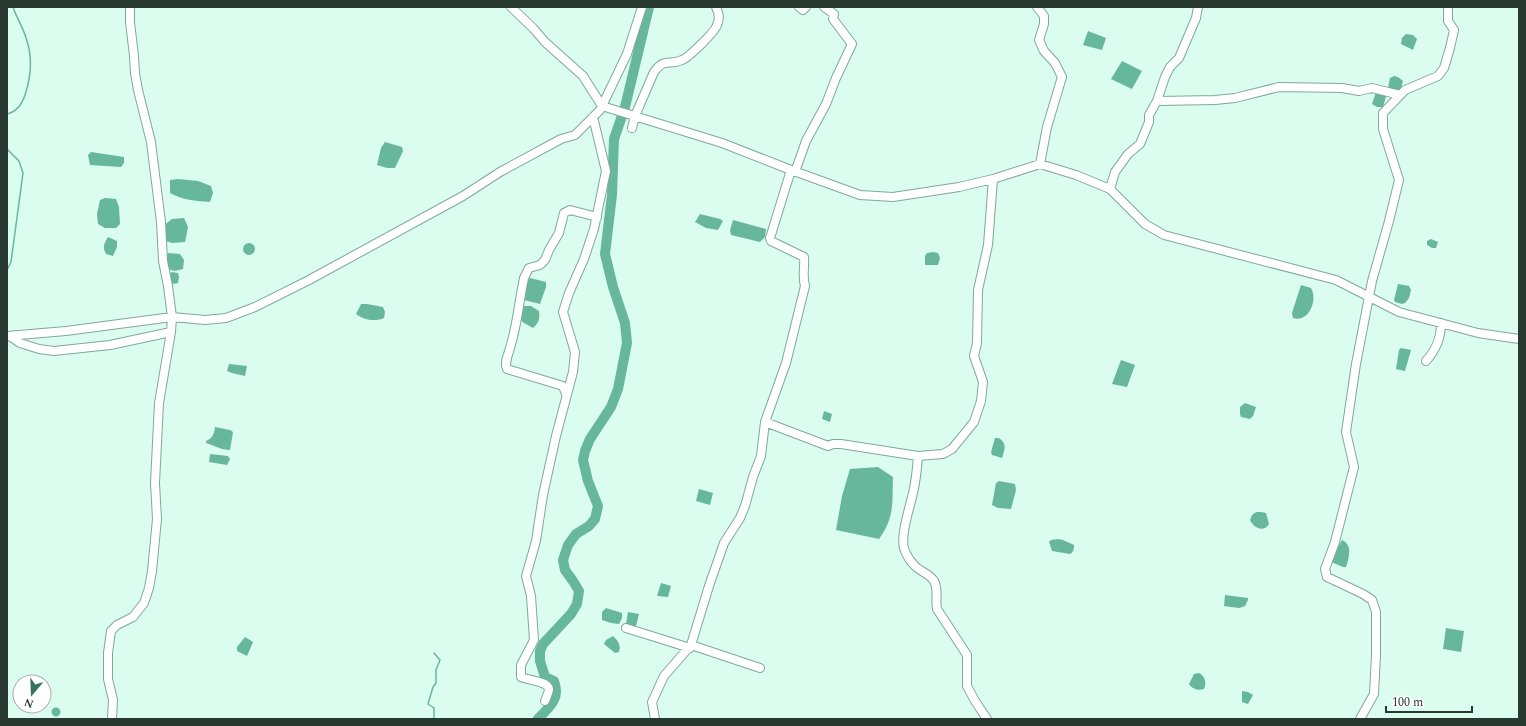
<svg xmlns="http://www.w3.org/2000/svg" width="1526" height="726" font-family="Spectral,serif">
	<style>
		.water { fill: #67b79c }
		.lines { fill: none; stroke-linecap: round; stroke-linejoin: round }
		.stream { stroke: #67b79c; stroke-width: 1.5 }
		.river { stroke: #67b79c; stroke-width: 10 }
		.minor-casing { stroke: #80a899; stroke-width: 10 }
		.minor { stroke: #fff; stroke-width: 8 }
	</style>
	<rect width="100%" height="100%" fill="#dbfdf0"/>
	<path class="water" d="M1088,31L1106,38L1102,50L1083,45Z
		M1406,34L1413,35L1417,39L1413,50L1401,44L1402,38Z
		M1122,61L1142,71L1132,89L1111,79Z
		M1394,76L1398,77L1403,81L1400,91L1388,88L1390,78Z
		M1376,92L1387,93L1383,107H1377L1372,104Z
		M385,142L402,147L403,151L395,168H387L377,165L381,148Z
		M91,152L124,157V163L121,167L90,165L88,155Z
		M178,179L198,181L211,186L213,193L210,202C196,201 182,200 170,193V180Z
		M105,198L116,199L119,207L120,224L116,228H105L98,224L97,214L100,200Z
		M700,214L720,219L723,221L718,230L706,228L695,222Z
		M184,218L188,227L185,242L172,243L163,240V226L172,219Z
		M733,220L766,229L765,237L760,242L731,235L730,230Z
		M108,237L117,241V247L113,256L106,254C102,247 104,244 108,237Z
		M1431,239L1438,242L1436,248H1432L1427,245V241Z
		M243 249a6 6 0 1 1 12 0a6 6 0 1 1-12 0Z
		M933,252L938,253L940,258L938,265H925V256L927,253Z
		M169,253L180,254L184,260L183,269L175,271L167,269L165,255Z
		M172,272L178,273L179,277L178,283L173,284L170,280V273Z
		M530,278L546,282V287L540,304L524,300L526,283Z
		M1398,284L1409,286L1411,290L1409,298L1405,303L1402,304L1395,302L1394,300Z
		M1301,285L1311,288C1318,300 1309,323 1293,318L1292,313Z
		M361,304H367L383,307L385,312L384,318C376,322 363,320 356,314Z
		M524,306H531L539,311C540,318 539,323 533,328L524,323L519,319L520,311Z
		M1401,348L1411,350L1405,371L1396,369L1399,350Z
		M1121,360L1135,365L1127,387L1112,384Z
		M229,364L247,366L245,376L232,373L227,371Z
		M1245,403L1256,407L1253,416L1250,419L1241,417L1240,414V407Z
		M824,411L832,414L830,422L822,419Z
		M215,427L230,430L233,432L230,450L222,449L206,443V441C213,438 214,434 215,427Z
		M995,438H999C1007,444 1005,448 1002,458L992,455L991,452Z
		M210,454L228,456L230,459L227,465L209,462Z
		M878,467L893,477C892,502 895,517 879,539L836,530L842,496L850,469Z
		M999,481L1015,484L1016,490L1011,509L998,508L992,505L996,483Z
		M699,489L713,493L710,505L696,501Z
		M1256,512H1261L1266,513L1269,524C1263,533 1254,528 1250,520L1252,515Z
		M1058,539L1063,540L1074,545C1074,548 1074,552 1070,554L1052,551L1049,542L1051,540Z
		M1342,540C1353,545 1349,557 1346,567H1343L1331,562L1333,556Z
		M661,583L671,586L668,597L657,596Z
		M1225,595L1248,598V600L1245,606L1239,608L1224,606Z
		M606,608L622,613V618L619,624L611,623L602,620V612Z
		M628,612L639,614L636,626H633L626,624Z
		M1446,628L1464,631L1461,652L1443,649Z
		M613,636C618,641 621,644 619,652L615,653L604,644L606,640Z
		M245,637L253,642L247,656L237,651V647Z
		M1199,673C1205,676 1207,683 1204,689C1198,691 1192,689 1189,684L1194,674Z
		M1242,691L1248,692L1253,695L1248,704L1242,702Z
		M51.5 712a4.5 4.5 0 1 1 9 0a4.5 4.5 0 1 1-9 0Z"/>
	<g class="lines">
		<path class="stream" d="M7,114C16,112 22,104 25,95C31,77 33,60 27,41C24,29 17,19 13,7
			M7,149L19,161L23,173L11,262L7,270
			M434,719V708L428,704L433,687L436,683V670L440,660L434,653"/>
		<path class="river" d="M538,719C549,707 561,699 554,681L545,677L540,661V651L543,644L571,614L577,604L579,591L573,581L565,570L563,560L568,545L576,534L589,526L595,519L598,506L588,481L583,460L585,451L590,439L611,407L618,389L627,343L625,323L613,287L605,254L612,195L614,139L625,107L649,7"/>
		<defs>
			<path id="minor" d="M511,7L533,28L545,42L583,76L602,106L722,143L791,170L860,195L893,197L959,187L993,179L1040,164L1076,175L1110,189L1145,224L1164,235L1336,280L1399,312L1478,333L1519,339
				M799,7L803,10L806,7
				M1037,7L1044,16V24L1039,40L1044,51L1055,63L1062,77L1047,127L1040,164
				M1157,101L1165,77L1170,67L1179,58L1196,18L1198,7
				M632,128L635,116L654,72C665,57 669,66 682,60C688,58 715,32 717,25C720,18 719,14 716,7
				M795,172L806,141L826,104L836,78L852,44L833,19L834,14L824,7
				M1110,189L1115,172L1128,154L1140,144L1149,122V115L1157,101L1215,100L1235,98L1279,87L1342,88L1359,91L1372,88L1400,95
				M7,336L66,331L172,317L205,320L226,318L255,307L309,280L463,196L500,172L561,139L575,135L600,110L602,106L627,54L642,7
				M11,337L20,343L39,349L54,351L110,345L171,332
				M1426,361C1436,350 1441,339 1441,323
				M566,394L563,386L507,369C504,362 508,356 510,348C517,326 519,302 524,278L529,268L540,265L545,260L549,250L559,233L564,213L570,210L597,217
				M765,422L786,363L805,286C802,276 805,267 804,257L771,241L770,238L791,170
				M626,628L690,648
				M691,645L760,668
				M545,701C546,698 549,692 549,689C548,681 527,680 521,677V665L534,640L531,596L526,576L536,541L543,495L556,436L573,372L575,352L563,312L569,293L584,259L594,229L606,171L593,117
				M112,719L113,700L108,679V653L111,631L117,625L133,617L144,603L149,588L152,571L157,519L155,483L159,403L171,332L172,317L168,286L163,261L161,222L151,142L138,90L135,73L134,56L130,22V7
				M655,719L652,702L664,676L691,645L709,586L724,543L740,518L745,506L753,477L761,456L765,422L828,446L833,444H841L918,456
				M987,719L975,701L967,686V655L937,609C935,600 939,590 934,581C930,574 921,572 915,566C912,563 907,556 905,551C899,538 910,507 913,493C916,481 917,469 918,456L943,454L952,449L974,422L981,401L983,382L974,356L977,343L978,290L988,245L993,179
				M1360,719L1374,694L1376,655V612L1372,600L1363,594L1327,577L1325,569L1335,542L1354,467L1346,432L1356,364L1372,281L1389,221L1399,180L1383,129V113L1405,90L1438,76L1444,68L1450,48L1454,30L1448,21V7"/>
		</defs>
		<use href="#minor" class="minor-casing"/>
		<use href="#minor" class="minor"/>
	</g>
	<rect width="1526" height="726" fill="none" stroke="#283932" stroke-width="16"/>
	<g transform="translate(32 694) rotate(199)"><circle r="19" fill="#ffffff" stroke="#a9b0ad"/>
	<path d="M0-3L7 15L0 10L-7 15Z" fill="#35735f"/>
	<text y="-6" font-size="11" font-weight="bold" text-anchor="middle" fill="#283932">N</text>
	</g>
	<path d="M1386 706v6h86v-6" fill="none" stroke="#283932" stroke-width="2"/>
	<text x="1392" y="706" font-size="12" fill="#283932" stroke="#ffffff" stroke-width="3" paint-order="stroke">100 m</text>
</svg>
